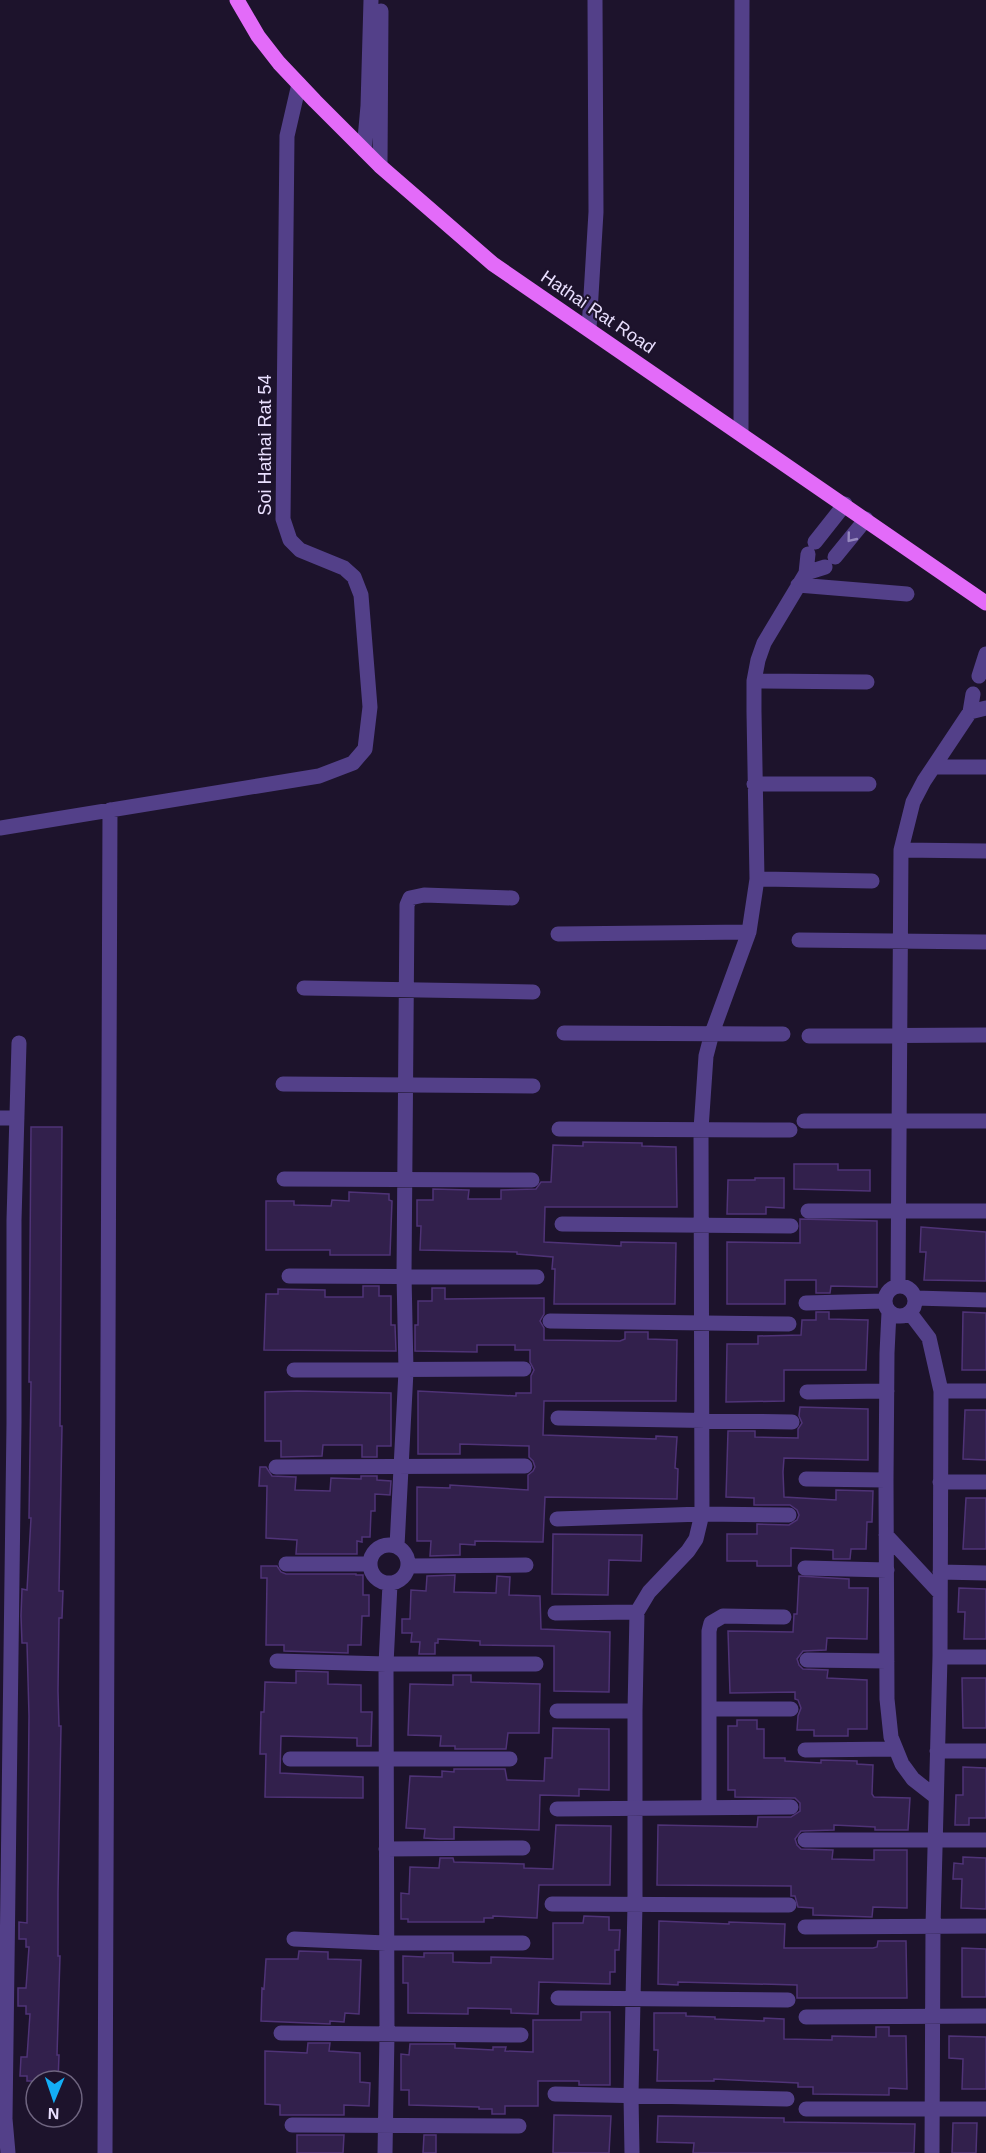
<svg xmlns="http://www.w3.org/2000/svg" width="986" height="2153" font-family="Arial,sans-serif">
	<style>
		.building { fill: #32204c; stroke: #4f3377; stroke-width: 1.5 }
		.lines { fill: none; stroke-linecap: round; stroke-linejoin: round }
		.minor { stroke: #534089; stroke-width: 15 }
		.major { stroke: #e36bf9; stroke-width: 15 }
		.oneway { stroke: #9688be }
		.labels { text-anchor: middle; stroke-width: 4.5; stroke-linejoin: round; paint-order: stroke }
		.street-label { font-size: 18px; fill: #e9dffe; stroke: #1d132c }
	</style>
	<rect width="100%" height="100%" fill="#1d132c"/>
	<path class="building" d="M31,1127H62L60,1426H62L59,1591H63L62,1618H59L58,1691L59,1726H61L58,1893V1956H60L57,2055H59L58,2081H27V2076H20L21,2057H27L30,2014H26V2006H18V1988H26L29,1947H26V1939H19V1922L27,1923L29,1716L27,1643H22L21,1616L22,1589L27,1590L31,1518H29L31,1382H29Z
		M583,1142L642,1143V1146L676,1147L677,1207H545L544,1242L621,1246V1242L676,1243L675,1304H554L555,1269H552L553,1257L517,1254V1252L420,1250L421,1226H417V1200H433V1189L469,1190L468,1199H501V1190L536,1189L541,1182H551L553,1145L583,1146Z
		M794,1164H838V1170H870V1191L794,1189Z
		M755,1178H784V1208L766,1207V1214H727L728,1180H755Z
		M349,1192L389,1194V1200L392,1201L390,1255H330V1250H266V1201H294V1205L331,1206L332,1200L349,1201Z
		M800,1219L877,1221V1287L831,1286L830,1293H816V1280H785V1304H727V1242L800,1243Z
		M921,1227L986,1232V1281L924,1280L926,1252H920Z
		M363,1286H379V1296H391V1325H395L396,1351L264,1350L266,1294H278V1289L325,1290V1297H363Z
		M432,1288H445V1299L544,1298V1314L540,1321L544,1328V1340L620,1341L625,1339V1332H648V1339L677,1340L676,1401H544L543,1435L656,1439V1436L677,1437L675,1468L678,1469L677,1499L545,1497L543,1542L475,1541V1545L460,1544V1555L430,1556L431,1541H417V1487L450,1488V1485L528,1490V1475L533,1471L535,1467L533,1461L529,1457V1446L460,1444V1454H418V1391L516,1396V1393H531V1376L534,1370L530,1362V1350H515V1345H477V1352L415,1351V1325H418V1301H432Z
		M816,1312H829V1319L868,1320L866,1370H784V1401L726,1402L727,1344H758V1336L801,1335L802,1320H816Z
		M963,1312L986,1313V1370H962Z
		M297,1391L391,1393V1446H377V1457H362V1445H323L322,1456L281,1457V1441H265V1392Z
		M800,1407L868,1409V1460L784,1458L783,1472L784,1497L836,1500V1490L873,1491L872,1522H867L866,1549H851L850,1559H833V1550L791,1548V1566H757V1561H727V1534H757V1524L789,1525L797,1520L799,1515L797,1510L790,1505H754V1498L726,1497L728,1431H755V1437L798,1438V1429L802,1423L799,1416Z
		M965,1410H986V1460L963,1459Z
		M260,1467H266L272,1476L296,1477L295,1490L330,1491L331,1478L361,1479V1476H377V1480L391,1481L390,1495L375,1494V1511H371L370,1537H362V1542L357,1541V1554H296L297,1540L266,1538L267,1486H259Z
		M966,1498H986V1549H963Z
		M553,1534L642,1535L641,1561L609,1560L608,1595L552,1594Z
		M261,1566H277L281,1572L286,1574H356V1575H363V1595H369V1616H362L361,1645H348V1653L284,1651V1645H266L267,1578H261Z
		M455,1575L454,1592L496,1593L497,1576L510,1577L509,1595L540,1596L541,1629L610,1632L609,1692L554,1691V1646L480,1645V1641L438,1639V1643H435V1654H419L420,1642H411L412,1633H402V1619H410L411,1590L426,1591L427,1576Z
		M799,1576L849,1579V1588H868L867,1639L827,1638L826,1650L803,1651L797,1659L799,1665L803,1669L828,1670L827,1678L867,1680V1729H848V1736H814V1730H797L798,1716L801,1708L798,1700L795,1699V1692L730,1693L728,1631L793,1632L794,1614H797Z
		M959,1588L986,1589V1639H964L965,1612H958Z
		M296,1671L328,1672V1684L361,1685V1712H372L371,1746H357V1738L281,1736L280,1773L363,1777V1798L265,1797L266,1754H260L261,1712H264L265,1682L296,1683Z
		M453,1675H471V1682L540,1684L539,1733H508L506,1749H455V1746H440L441,1736L408,1735L410,1684L453,1685Z
		M962,1678H986V1728H963Z
		M737,1720H757V1729H764V1758H785V1761L821,1763V1760L857,1761V1764L873,1765L872,1794L874,1797L910,1798L908,1830H875V1827L834,1825V1830L801,1831L795,1839L797,1845L801,1849L833,1850L832,1859L874,1860V1850H907V1908L873,1907L872,1917L813,1915V1908L798,1907L795,1896H791V1886L657,1885L658,1825L757,1827L758,1817H791L800,1811V1803L795,1798L735,1797V1790H728V1726H737Z
		M553,1728L609,1729V1790L579,1789V1796L540,1795L539,1830L454,1827V1839H440L424,1838L425,1829L406,1828L410,1776L442,1777V1771L454,1772V1769H505L507,1780L544,1781L545,1758H552Z
		M963,1767L986,1768V1818H969V1825H955L956,1795H963Z
		M556,1825L611,1826L610,1885H539L537,1918L493,1916V1918H484V1922H408V1919H401V1893L409,1894L410,1867L439,1868L440,1858H453L454,1862L524,1864V1868L553,1869Z
		M963,1857L986,1858V1909L961,1908L962,1879H953L954,1863L963,1864Z
		M584,1916L609,1917V1930H620L619,1950H615V1972H610V1984L539,1982L538,2014L511,2013V2009L468,2008V2014L408,2013V1983H403V1956L424,1957V1953H453V1962L480,1963H491V1957L553,1959V1923H583Z
		M659,1921L729,1924V1922L785,1924L784,1948H873L877,1947L878,1941H906L907,1998H797V1985L678,1982V1985L658,1984Z
		M962,1948L986,1949V1997H962Z
		M299,1951L328,1952V1959L361,1960L359,2014L345,2013L344,2022L330,2021V2024L261,2021L262,1988L264,1989L266,1959H298Z
		M581,2012H610V2085H579V2081H538V2106H505V2114H492V2109H479V2107L409,2105V2090H401V2054L409,2055L410,2044H455V2048L493,2050V2047H506L505,2051L533,2052V2020H581Z
		M654,2013H686V2016L715,2017V2019L764,2021V2018L784,2019V2039L832,2040V2036L876,2037V2027H889V2036H906L907,2089L889,2088V2095L813,2094V2087H798V2083L714,2079V2081H657L658,2050H654Z
		M949,2036L986,2037V2089H962L963,2059L949,2058Z
		M308,2043H330L329,2051L360,2053V2082L370,2083L369,2106L344,2105V2115H280V2105L265,2104V2051L307,2053Z
		M554,2115L611,2116L609,2153H553Z
		M658,2116L784,2118V2122L915,2124L914,2153H693L694,2143L657,2142Z
		M953,2123H977L976,2153H952Z
		M297,2135H344L343,2153H297Z
		M424,2135H436V2153H423Z"/>
	<g class="lines">
		<path class="minor" d="M364,150L368,106L371,0
			M380,166L381,11
			M589,329L596,212L595,0
			M741,433L742,0
			M815,542L845,504
			M835,557L866,519
			M806,573L825,567
			M798,585L907,594
			M979,676L986,654
			M754,681L867,682
			M970,712L986,708
			M934,767H986
			M754,784H869
			M0,828L319,776L353,763L365,749L370,707L361,595L354,577L344,568L300,550L290,540L283,519L287,136L299,84
			M901,850L986,851
			M757,879L872,881
			M558,934L749,932
			M799,940L986,942
			M304,988L533,992
			M564,1033L783,1034
			M809,1036L986,1035
			M283,1084L533,1086
			M0,1118H17
			M804,1121H986
			M559,1129L790,1130
			M284,1179L532,1180
			M808,1211H986
			M562,1224L791,1226
			M289,1276L537,1277
			M898,1285L901,850L913,802L924,781L970,712L973,694
			M885 1301a15 15 0 1 1 30 0a15 15 0 1 1-30 0Z
			M915,1298L986,1300
			M806,1303L884,1301
			M889,1312L887,1353L886,1480L887,1699L891,1737L902,1764L913,1779L936,1797
			M910,1313L929,1338L941,1391L940,1657L933,1926L932,2153
			M550,1321L789,1324
			M294,1370L524,1369
			M941,1391H986
			M807,1392L887,1391
			M558,1418L792,1422
			M276,1467L525,1466
			M806,1479L886,1480
			M940,1482H986
			M557,1519L702,1514L789,1515
			M886,1535L940,1593
			M370 1564a19 19 0 1 1 38 0a19 19 0 1 1-38 0Z
			M397,1546L406,1371L404,1275L407,905L410,898L424,895L512,898
			M286,1564H370
			M409,1566L526,1565
			M805,1568L887,1570
			M940,1572L986,1573
			M555,1613L637,1612
			M940,1657H986
			M807,1660L887,1661
			M277,1661L386,1664H536
			M710,1709H791
			M557,1711H635
			M805,1750L896,1749
			M937,1751H986
			M290,1759H510
			M709,1808V1631L711,1623L723,1616L784,1617
			M557,1809L791,1807
			M805,1840H986
			M386,1849L523,1848
			M552,1904L789,1905
			M805,1927L986,1926
			M294,1939L386,1943H523
			M558,1998L788,2000
			M806,2017L986,2016
			M281,2033L521,2035
			M555,2094L787,2099
			M806,2109H986
			M292,2125L519,2126
			M8,2153L5,2119L14,1423V1220L19,1043
			M105,2153L110,810
			M385,2153L387,2034L386,1664L390,1584
			M632,2153L631,2096L635,1904V1711L637,1612L649,1592L688,1551L696,1539L702,1514L701,1129L706,1056L712,1033L749,932L757,879L754,712V681L758,660L764,643L806,573L808,554"/>
		<path class="major" d="M237,0L258,36L279,63L315,101L380,166L493,264L986,603"/>
	</g>
	<defs><path id="oneway-chevron" d="M-2-3.5L2.5 0L-2 3.5" fill="none" stroke-width="1.6" stroke-linecap="round" stroke-linejoin="round" transform="scale(1.5)"/></defs>
	<use class="oneway" href="#oneway-chevron" transform="translate(851 538) rotate(129)"/>
	<g class="labels">
		<g class="street-label">
			<text transform="translate(598 312) rotate(34)" y="6">Hathai Rat Road</text>
			<text transform="translate(265 445) rotate(-90)" y="6">Soi Hathai Rat 54</text>
		</g>
	</g>
	<g transform="translate(54 2099) rotate(182)"><circle r="28" fill="#1d132c" stroke="#6f6580" stroke-width="1.5"/>
	<path d="M0-4.5L10 22L0 15L-10 22Z" fill="#13aef5"/>
	<text y="-9" font-size="16" font-weight="bold" text-anchor="middle" fill="#e9dffe">N</text>
	</g>
</svg>
